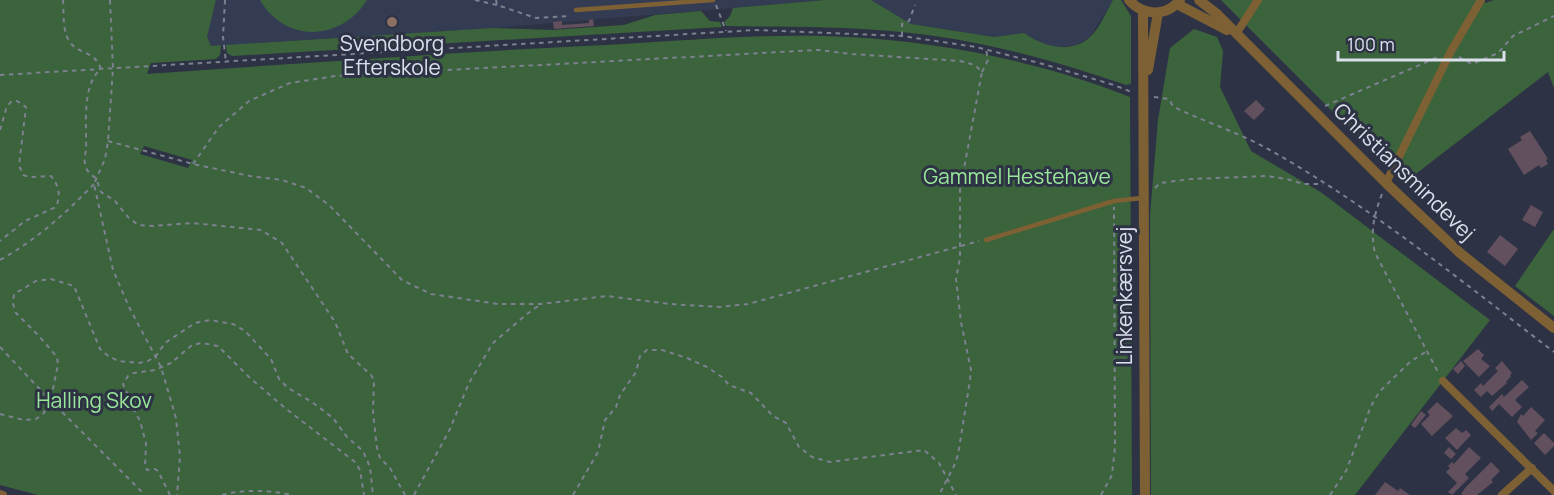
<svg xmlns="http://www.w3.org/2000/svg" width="1554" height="495" font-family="Manrope,sans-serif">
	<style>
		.built { fill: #343c54 }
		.green { fill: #3c643c; fill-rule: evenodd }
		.building { fill: #63505e }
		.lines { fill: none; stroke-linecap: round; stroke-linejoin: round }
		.path { stroke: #7c8190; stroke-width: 2; stroke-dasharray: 4.5 4.5; stroke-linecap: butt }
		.service { stroke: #7d6033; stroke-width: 4.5 }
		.minor { stroke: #7d6033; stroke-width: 8 }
		.tertiary { stroke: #7d6033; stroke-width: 10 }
		.education-dot { fill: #8d6e63; stroke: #2d3344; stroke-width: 2 }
		.labels { text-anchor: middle; stroke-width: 6; stroke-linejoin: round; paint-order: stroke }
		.poi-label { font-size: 21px; fill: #dce0ec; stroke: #2d3344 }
		.street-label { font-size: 21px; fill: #dce0ec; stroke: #2d3344 }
		.park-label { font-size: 21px; fill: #99e799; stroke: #2d3344 }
	</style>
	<rect width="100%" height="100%" fill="#2d3344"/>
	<path class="built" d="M216,0H825L493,28L211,46L207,37Z
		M871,0H1113L1090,37L1076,45L1058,47L1045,45L1024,33L994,37L911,24Z"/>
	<path class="green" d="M0,0H216L207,37L211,46L221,45L220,55L216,59L151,63L147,74C293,64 439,53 584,46C670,42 763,32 848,37C944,42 1041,62 1130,97L1132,495H38L0,485ZM144,146L192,160L188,168L140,154Z
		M260,0H367C341,42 285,43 260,0Z
		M825,0H871L911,24L994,37L1024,33C1043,46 1070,55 1090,37C1100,28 1106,12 1113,0H1121L1131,16V84L1126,85C1050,59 970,37 890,31C836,26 781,27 726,26L724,22L730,16L733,8Z
		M1221,0H1485V3L1494,0H1554V88L1548,72L1404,183Z
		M701,11L710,21L720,22L722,27L232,56L227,53L226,45L493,28L553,30L594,27L624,25L655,15Z
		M1194,29L1217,37L1223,51L1220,87L1251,151L1322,193L1490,320L1355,495H1151L1150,215L1158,120L1170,48Z
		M1554,229V316L1515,286Z"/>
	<path class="building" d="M593,19L594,26L554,29L553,22L562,21V25L589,23V20Z
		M1256,100L1265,109L1254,120L1244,111Z
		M1530,131L1548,159L1546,160L1548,164L1541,168L1539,165L1524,175L1508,149L1522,140L1520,137Z
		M1531,205L1543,212L1535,227L1522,220Z
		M1500,235L1518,249L1505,266L1487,252Z
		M1478,349L1484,355L1481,359L1490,366L1479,377L1463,361Z
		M1461,361L1465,366L1458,374L1453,369Z
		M1502,361L1512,373L1510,375L1511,376L1506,382L1507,383L1492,396L1487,391L1481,397L1474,390L1481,383L1483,386L1498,371L1495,368Z
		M1522,380L1529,387L1515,400L1522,407L1512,417L1499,404L1492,411L1489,407L1502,394L1504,397Z
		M1437,402L1453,416L1432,436L1421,424L1430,415L1427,412Z
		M1531,407L1545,420L1535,431L1538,433L1531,440L1517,422L1521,414L1523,416Z
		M1421,411L1426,415L1415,428L1411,425Z
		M1456,428L1462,433L1466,430L1471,435L1457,450L1445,438Z
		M1544,433L1554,443V446L1545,455L1534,443Z
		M1449,447L1456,454L1451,459L1444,453Z
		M1469,447L1481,458L1465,474L1469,478L1452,495L1448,492L1457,483L1446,472L1450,468L1448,466L1452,462L1454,464Z
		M1491,462L1500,471L1491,480L1493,482L1477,495H1463L1461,494L1465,488Z
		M1385,482L1398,491L1400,488L1410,495H1375Z"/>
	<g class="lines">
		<path class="path" d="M63,0C64,12 62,32 70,42C79,55 94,50 101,69C81,85 87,127 86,150C85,155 84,160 85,164C86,171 91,175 96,178L101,192L115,201L128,217L138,225L153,226L192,223L261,230L282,243L335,322L348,354L371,375L374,380L373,413L377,448L380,458L390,468L405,495
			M110,0L113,68L108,141L105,159L94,184L113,270L129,307L161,367L176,418L180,457L177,495
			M225,0L223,37L226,62
			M475,0L497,5
			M496,0L497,5L536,18L570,16
			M716,5L726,31
			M902,36V24L909,21L915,5
			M1459,57L1472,64L1498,53L1513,36L1554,16
			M982,72L988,60L986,49
			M0,75L756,30L902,36L976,47L1043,64L1114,85L1134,93
			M1154,97L1169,99L1173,106L1180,110C1209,123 1241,134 1268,149C1370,206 1461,281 1554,352
			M1325,106L1438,57
			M0,130L7,106L12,101H17L26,107L19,165L23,175L29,177L51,176C59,186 61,195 56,207L25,221L0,241
			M108,141L193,164L250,176L282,180L306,188L329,205L402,280L431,294L498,304H541L607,296L670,304L719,307L748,304L979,241
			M193,164L219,127L249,101L290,83L336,76L818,50L852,54L960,61L975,65L982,72L960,190V258L956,279L961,322L971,370L970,380L958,455L954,466L939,495
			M1155,188L1160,183L1191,179L1267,176L1287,179L1303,184H1323
			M1382,194C1374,215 1370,231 1375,253L1438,372
			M0,260C36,240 65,214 94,184
			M0,347L50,400L145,495
			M0,414L24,420L36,419L44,413L52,394L58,364L57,357L39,336L16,313L13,304L14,294L36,281L51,279L74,286L100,349L107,355L118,361L139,363L148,361L156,356L165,343L195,323L210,320L233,324L245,331L271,359L279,379L288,388L312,402L333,418L347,437L363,451L370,467L373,495
			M170,495L158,471L155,469L147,470L145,467L146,443L140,421L134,410L141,403L127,393L123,384L128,376L134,373L155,370L171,363L192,345L202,343L218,346L249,377L285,408L355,462L360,470L364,495
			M222,495C246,489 268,490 292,495
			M414,495L450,429L469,383L493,343L527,314L541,304
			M573,495L598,452L605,420L616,407L620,395L636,372L640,356L647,350H662L687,358L707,367L722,377L729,385L751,393L773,416L786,423L799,447L812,457L830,462L924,450L939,463L956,495
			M1101,495L1112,475L1115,447L1114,207
			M1330,495L1346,471L1371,406L1380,391L1410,362L1427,351"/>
		<path class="service" d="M576,10L713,0
			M986,240L1114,201L1142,198"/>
		<path class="minor" d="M1236,34L1258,0
			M1386,183L1451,51L1481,0
			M1443,381L1554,491
			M0,494L3,495
			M1502,495L1532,468"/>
		<path class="tertiary" d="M1129,0C1143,16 1166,17 1180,0
			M1199,0L1217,14L1386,183L1460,253L1554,328
			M1177,4L1227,30
			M1143,11L1145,495
			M1148,70L1158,13"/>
	</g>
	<circle class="education-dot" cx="392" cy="22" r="6"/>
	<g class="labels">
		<g class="poi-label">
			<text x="392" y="51">Svendborg<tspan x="392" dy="24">Efterskole</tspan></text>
		</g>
		<g class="street-label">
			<text transform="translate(1404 172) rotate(44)" y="7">Christiansmindevej</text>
			<text transform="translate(1125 296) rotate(-90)" y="7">Linkenkærsvej</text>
		</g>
		<g class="park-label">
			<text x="1017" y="184">Gammel Hestehave</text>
			<text x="94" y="408">Halling Skov</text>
		</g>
	</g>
	<path d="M1338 51v9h166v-9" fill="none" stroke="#dce0ec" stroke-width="3"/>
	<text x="1347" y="51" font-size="18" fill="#dce0ec" stroke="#2d3344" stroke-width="4.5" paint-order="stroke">100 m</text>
</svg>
